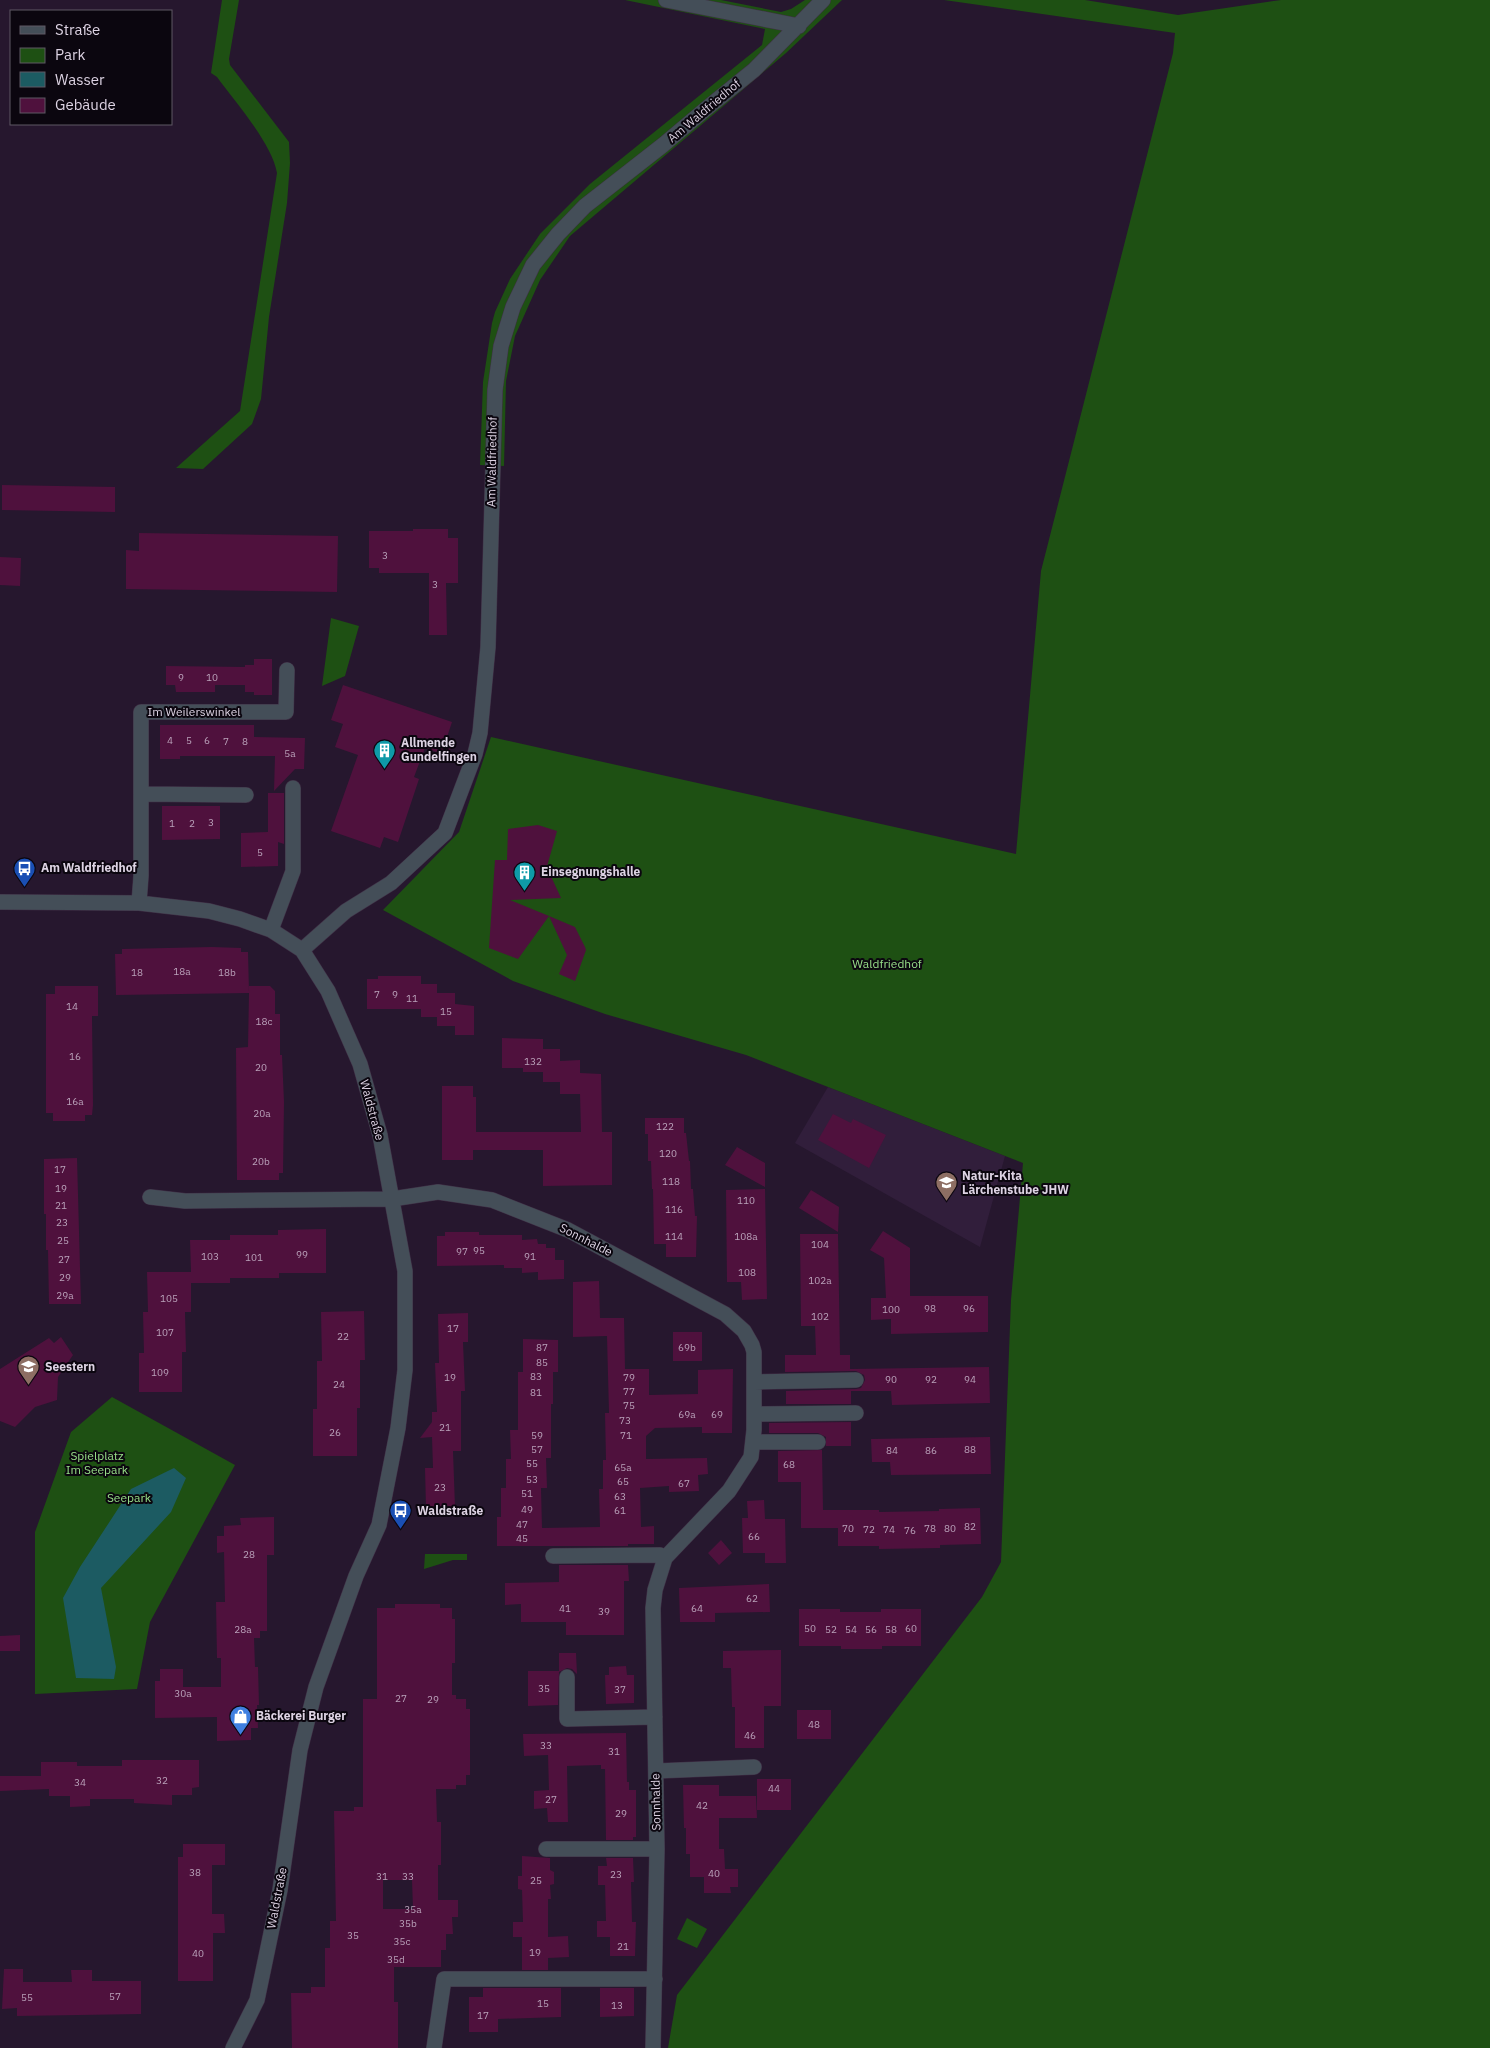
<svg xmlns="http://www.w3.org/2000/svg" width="1490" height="2048" font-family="'IBM Plex Sans',sans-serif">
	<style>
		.built { fill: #311e3b }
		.green { fill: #1e5013 }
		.water { fill: #1c5b62 }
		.building { fill: #4f113d; fill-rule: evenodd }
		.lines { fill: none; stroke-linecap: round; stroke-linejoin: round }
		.minor-casing { stroke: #403147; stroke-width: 16 }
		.minor { stroke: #444e58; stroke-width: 15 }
		.labels { text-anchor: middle; stroke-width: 4; stroke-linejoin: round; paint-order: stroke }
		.number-label { font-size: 10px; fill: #baa2ba }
		.street-label { font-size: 12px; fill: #ddd3e3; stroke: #0b060f }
		.poi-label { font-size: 12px; font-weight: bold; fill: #ddd3e3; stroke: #0b060f; text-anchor: start }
		.park-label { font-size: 12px; fill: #98df89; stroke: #0b060f }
	</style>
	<rect width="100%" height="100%" fill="#26172e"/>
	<path class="built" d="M828,1087L1005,1156L980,1247L795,1143Z"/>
	<path class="green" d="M222,0H239L229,59L230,65L289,142L290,163L287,203L269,317L261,399L252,424L203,469L176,468L240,411L277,173C272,143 235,102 217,77L211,73Z
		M625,0H721L781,12L791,9L805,0H842L786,53L570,236L540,280L515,336L506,381L504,466L480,465L483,382L492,323L495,312L510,279L540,234L590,184L762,45L765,29Z
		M944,0H1085L1178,15L1281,0H1490V2048H668L677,1995L982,1597L1001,1562L1011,1300L1023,1163L746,1055L605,1014L513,981L383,910L459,832L491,737L1016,854L1041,571L1173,53L1175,33Z
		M331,618L359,626L345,676L322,686Z
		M112,1397L235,1465L150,1622L137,1689L35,1694V1532L71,1432Z
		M425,1554H467V1560H453L424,1569Z
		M687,1918L707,1929L697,1948L677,1939Z"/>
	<path class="water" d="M174,1468L186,1478L171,1512L101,1588L116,1667L114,1679L76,1678L63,1598L80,1567L131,1489Z"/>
	<path class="building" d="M2,485L115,487V512L2,510Z
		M413,529H448V538H458V583H446L447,635H429V573H379V568H369V531H413Z
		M139,533L338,536L337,592L126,589V550L139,551Z
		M0,557L21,558L20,586L0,585Z
		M254,659H272V695H254V692H245V685H215V692H176L175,685H166V666L245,667V665H254Z
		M343,685L452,722L447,737L454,739L448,756L425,748L414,777L419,779L398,842L384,837L380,848L331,831L358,755L335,747L343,724L331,720Z
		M160,725H254V737L305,738L304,769H295L274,791L275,756H180V759H160Z
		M268,793H284V844L278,842V866L241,867V833L268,832Z
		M162,806H220V839L162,840Z
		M538,825L557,831L544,877L549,872L561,898L510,900L549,916L518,959L489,948L495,860H507L508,829Z
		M549,916L575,927L585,947L586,950L575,981L559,974L567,955Z
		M212,947L241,948V952H248L249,992V986H270L275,991V1014H280V1055H282L284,1102L283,1173H279V1180H237L236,1048L248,1047L249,993L116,995L115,954H122V949Z
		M378,976H421V984H437V993H455V1004L474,1006V1035H455V1026H437V1017H421V1009H367V979H378Z
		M55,986H98V1016H92L93,1105L92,1115H85V1121H53V1113H46V994H55Z
		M502,1038L543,1039V1049H560V1061L580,1060V1073L601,1074L602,1132H612V1185L543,1186V1150H473V1160H442V1086H473V1097H476V1132H581L580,1094H560V1082H543V1072H523V1068H502Z
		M833,1114L851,1123L853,1119L886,1135L869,1168L818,1140Z
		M645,1118H684V1133H686L689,1161H690L691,1189H693L695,1216H697L696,1257H666V1244H654L653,1189H652L651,1161H648V1134H645Z
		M737,1147L765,1163V1187L725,1165Z
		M77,1158L81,1304H49L48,1250H46V1214H44V1159Z
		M765,1189L767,1299L742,1300L741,1282H727L726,1190Z
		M811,1190L839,1207L838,1232L799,1208Z
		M326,1229V1273H279V1278H230V1283H191V1312H185L186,1352H182V1392H139V1353H144L143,1312H148L147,1272H191L190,1240H230V1235H278V1230Z
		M883,1231L910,1248V1296H988V1332L891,1334V1319L871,1320V1298H886L884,1258L870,1250Z
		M445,1232H479V1235H522V1240L537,1239L538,1244H546V1248H555V1260H564V1279L538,1280V1272L522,1273V1268H504V1265L437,1266V1236H445Z
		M800,1234H838L840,1355H850V1369L989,1367L990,1403L892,1405L891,1391H851V1404H786V1391L856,1389L861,1388L865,1380L864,1375L856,1371L785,1372V1355H816L815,1326H801Z
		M599,1281L600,1318H624L625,1369H649V1395L698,1394V1370L733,1369L732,1433H702V1427L655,1428L646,1436V1459L707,1458L708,1474L698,1475L699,1491L669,1492V1486L640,1488L641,1527L654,1526V1544H628V1546H497V1517H501V1488H506V1459H511L510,1430H518V1372H523V1339L558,1340V1372H553V1404H551V1458H546L547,1488H541L542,1528L600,1527L599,1489H603V1460H606L605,1413H609L607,1336L573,1337V1282Z
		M364,1311L365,1360H360V1408H357V1456H313V1409H317V1361H322L321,1312Z
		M468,1313V1342H463L465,1391H461V1451H453L455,1507L426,1508L425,1468H433L432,1437L420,1438L432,1422V1412H437L435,1363H439L438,1314Z
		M673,1332H702V1361H673Z
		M61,1337L73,1355L58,1377L57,1400L35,1407L15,1427L0,1421V1369L49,1338L54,1343Z
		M851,1422V1446H826V1437L818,1433H769V1423Z
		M990,1437L991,1474L891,1475L890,1462H872L871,1439Z
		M822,1450L823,1510H879V1512L939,1511V1509L980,1508L981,1544L940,1545V1548L879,1549V1546H838V1528H801V1482H778V1451Z
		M764,1500L765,1519H785L786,1563H765V1553H743L742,1518H748L747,1501Z
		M274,1517V1555H267V1631H260V1638H254L255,1667H258L259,1705H257L258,1728H251V1740L217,1741V1717L155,1718V1681H160V1669H183V1687H221V1658H217L216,1602H225L224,1552L217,1553V1536H224V1526L241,1525L240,1518Z
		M721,1540L732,1553L719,1565L708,1553Z
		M559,1565H628L629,1581H624V1635H566V1622H521V1604L505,1605V1583L559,1582Z
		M769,1584L770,1612L715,1613V1622H680L679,1588Z
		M395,1604H440V1608H452V1619H455V1663H452V1695H456V1699H466V1709H470V1775H466V1785H456V1789H436L437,1822H441V1865H438V1900H458V1917H452L453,1934H446V1950H441V1967H394V2002H398V2048H292L291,1993H311V1987H325V1948H330V1921H336L334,1811H354V1807H363V1699H377V1608H395ZM383,1880H412L413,1909H383Z
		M799,1609H840V1612H881V1609H921V1646H882V1649H841V1646H799Z
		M20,1635V1651H0V1636Z
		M781,1650V1706H764V1748H735V1707H732L731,1668H723V1651Z
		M559,1653H576L577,1674L572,1669L567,1668L559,1672L558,1705L528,1706V1671H559Z
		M626,1666L627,1675H634V1703L606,1704L605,1675H609V1667Z
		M797,1710H831V1739H797Z
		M626,1733L627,1782H629V1790H636V1837H633V1840H606L605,1769H601V1765L567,1766L568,1822H548L547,1808L534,1809V1791L549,1790L548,1755L524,1756L523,1734Z
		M122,1760H199V1787L192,1788V1795H172V1805L134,1803V1799H90V1806L70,1807V1796H49V1789L0,1791V1776H41V1762H77V1766H122Z
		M757,1779H791V1810H757Z
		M683,1785H719V1796H756L757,1818H719V1849H724L725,1869H738V1887H730L731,1893H704V1877H690V1854H686V1828H684Z
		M183,1844H225V1865H212V1914H224L225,1933H213V1981H178V1857H183Z
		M522,1856L550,1858V1870L554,1872V1884L550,1885L551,1899H548V1937L568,1936L569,1957L548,1958V1970H522V1937H513V1922H523L522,1890L518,1889V1876H522Z
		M606,1858H633L634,1882H631L632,1922H636L635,1956H610V1937H597V1921H606L605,1885H598V1866H607Z
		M4,1969H23V1982H72L71,1970H92V1981H141V2014L17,2016V2008L2,2009Z
		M483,1988H561V2017L498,2019V2032H469V1997H483Z
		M600,1988H634V2016L600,2017Z"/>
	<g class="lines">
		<defs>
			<path id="minor" d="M666,0L799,26
				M141,794L246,795
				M0,902L139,903L209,911L240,919L271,930L302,950L328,991L360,1064L380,1135L405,1271V1370L398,1428L379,1525L356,1576L316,1687L300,1750L280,1890L257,2000L233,2048
				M139,903L141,876V712H286L287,670
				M271,930L293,871V788
				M302,950L346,911L391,883L445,833L475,754L480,733L488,647L495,390L501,346L513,307L533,265L558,234L585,206L663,145L707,108L754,70L823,0
				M150,1197L185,1201L392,1199L438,1192L492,1200L568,1230L725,1314L744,1331L752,1345L754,1352V1430L751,1457L729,1491L665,1558L655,1590L653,1608L657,1849L653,2048
				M755,1382L856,1380
				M754,1414L856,1413
				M754,1442H818
				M553,1556L660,1555L665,1558
				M567,1677V1719L655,1717
				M656,1771L754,1767
				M546,1849H657
				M434,2048L444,1979H655"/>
		</defs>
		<use href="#minor" class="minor-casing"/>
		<use href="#minor" class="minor"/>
	</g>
	<defs>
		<symbol id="building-pin" viewBox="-11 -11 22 30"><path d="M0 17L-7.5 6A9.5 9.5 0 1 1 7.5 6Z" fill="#0f9aa8" stroke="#0b060f"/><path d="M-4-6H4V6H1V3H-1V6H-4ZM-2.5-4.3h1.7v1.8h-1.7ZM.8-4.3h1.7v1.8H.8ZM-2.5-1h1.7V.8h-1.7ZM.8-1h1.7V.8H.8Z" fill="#fff"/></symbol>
		<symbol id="bus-pin" viewBox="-11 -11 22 30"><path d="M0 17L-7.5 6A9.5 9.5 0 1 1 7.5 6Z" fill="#1a4fb4" stroke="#0b060f"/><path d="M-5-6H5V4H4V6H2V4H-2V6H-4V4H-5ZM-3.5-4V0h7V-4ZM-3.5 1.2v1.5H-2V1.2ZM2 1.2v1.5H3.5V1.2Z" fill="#fff"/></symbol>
		<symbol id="school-pin" viewBox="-11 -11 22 30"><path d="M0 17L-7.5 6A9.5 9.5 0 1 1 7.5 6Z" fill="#8d6e63" stroke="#0b060f"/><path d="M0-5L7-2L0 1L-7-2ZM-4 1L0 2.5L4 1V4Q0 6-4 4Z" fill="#fff"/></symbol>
		<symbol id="shop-pin" viewBox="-11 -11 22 30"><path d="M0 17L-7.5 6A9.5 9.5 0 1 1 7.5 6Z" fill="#3f7fe0" stroke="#0b060f"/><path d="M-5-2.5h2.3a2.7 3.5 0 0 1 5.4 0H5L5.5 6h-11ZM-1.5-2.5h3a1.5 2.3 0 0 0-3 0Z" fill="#fff"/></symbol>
	</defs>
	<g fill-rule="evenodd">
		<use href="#building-pin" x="372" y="738" width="25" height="34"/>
		<use href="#bus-pin" x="12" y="856" width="25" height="34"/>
		<use href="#building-pin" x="512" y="860" width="25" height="34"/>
		<use href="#school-pin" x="934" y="1170" width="25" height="34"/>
		<use href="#school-pin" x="16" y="1354" width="25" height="34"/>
		<use href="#bus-pin" x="388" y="1498" width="25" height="34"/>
		<use href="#shop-pin" x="228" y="1704" width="25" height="34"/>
	</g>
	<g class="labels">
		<g class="number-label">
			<text x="385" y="559">3</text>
			<text x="435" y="588">3</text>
			<text x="181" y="681">9</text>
			<text x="212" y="681">10</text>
			<text x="170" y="744">4</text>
			<text x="189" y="744">5</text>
			<text x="207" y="744">6</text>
			<text x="226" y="745">7</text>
			<text x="245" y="745">8</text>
			<text x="290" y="757">5a</text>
			<text x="211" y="826">3</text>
			<text x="172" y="827">1</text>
			<text x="192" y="827">2</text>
			<text x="260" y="856">5</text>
			<text x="182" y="975">18a</text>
			<text x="137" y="976">18</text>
			<text x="227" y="976">18b</text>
			<text x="377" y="998">7</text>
			<text x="395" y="998">9</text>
			<text x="412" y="1002">11</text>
			<text x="72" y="1010">14</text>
			<text x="446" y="1015">15</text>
			<text x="264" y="1025">18c</text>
			<text x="75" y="1060">16</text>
			<text x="533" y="1065">132</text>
			<text x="261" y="1071">20</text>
			<text x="75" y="1105">16a</text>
			<text x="262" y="1117">20a</text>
			<text x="665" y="1130">122</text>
			<text x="668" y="1157">120</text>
			<text x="261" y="1165">20b</text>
			<text x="60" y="1173">17</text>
			<text x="671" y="1185">118</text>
			<text x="61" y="1192">19</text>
			<text x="746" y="1204">110</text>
			<text x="61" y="1209">21</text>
			<text x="674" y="1213">116</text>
			<text x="62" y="1226">23</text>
			<text x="674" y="1240">114</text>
			<text x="746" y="1240">108a</text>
			<text x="63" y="1244">25</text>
			<text x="820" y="1248">104</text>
			<text x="479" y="1254">95</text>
			<text x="462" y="1255">97</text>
			<text x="302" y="1258">99</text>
			<text x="210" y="1260">103</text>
			<text x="530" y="1260">91</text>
			<text x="254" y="1261">101</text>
			<text x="64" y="1263">27</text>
			<text x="747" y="1276">108</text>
			<text x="65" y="1281">29</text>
			<text x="820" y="1284">102a</text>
			<text x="65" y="1299">29a</text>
			<text x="169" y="1302">105</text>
			<text x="930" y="1312">98</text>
			<text x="969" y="1312">96</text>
			<text x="891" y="1313">100</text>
			<text x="820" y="1320">102</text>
			<text x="453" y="1332">17</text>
			<text x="165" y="1336">107</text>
			<text x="343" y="1340">22</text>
			<text x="542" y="1351">87</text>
			<text x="687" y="1351">69b</text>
			<text x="542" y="1366">85</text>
			<text x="160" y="1376">109</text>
			<text x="536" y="1380">83</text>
			<text x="450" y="1381">19</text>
			<text x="629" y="1381">79</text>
			<text x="891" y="1383">90</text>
			<text x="931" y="1383">92</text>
			<text x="970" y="1383">94</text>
			<text x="339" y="1388">24</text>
			<text x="629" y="1395">77</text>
			<text x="536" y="1396">81</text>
			<text x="629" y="1409">75</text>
			<text x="687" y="1418">69a</text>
			<text x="717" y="1418">69</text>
			<text x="625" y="1424">73</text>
			<text x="445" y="1431">21</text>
			<text x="335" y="1436">26</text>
			<text x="537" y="1439">59</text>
			<text x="626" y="1439">71</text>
			<text x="537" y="1453">57</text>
			<text x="970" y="1453">88</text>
			<text x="892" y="1454">84</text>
			<text x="931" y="1454">86</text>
			<text x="532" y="1467">55</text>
			<text x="789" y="1468">68</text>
			<text x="623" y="1471">65a</text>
			<text x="532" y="1483">53</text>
			<text x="623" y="1485">65</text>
			<text x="684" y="1487">67</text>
			<text x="440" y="1491">23</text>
			<text x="527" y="1497">51</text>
			<text x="620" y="1500">63</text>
			<text x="527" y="1513">49</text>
			<text x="620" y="1514">61</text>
			<text x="522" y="1528">47</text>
			<text x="970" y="1530">82</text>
			<text x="848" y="1532">70</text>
			<text x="930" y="1532">78</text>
			<text x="950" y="1532">80</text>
			<text x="869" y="1533">72</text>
			<text x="889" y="1533">74</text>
			<text x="910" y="1534">76</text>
			<text x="754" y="1540">66</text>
			<text x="522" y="1542">45</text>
			<text x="249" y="1558">28</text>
			<text x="752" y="1602">62</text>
			<text x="565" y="1612">41</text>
			<text x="697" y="1612">64</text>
			<text x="604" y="1615">39</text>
			<text x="810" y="1632">50</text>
			<text x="911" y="1632">60</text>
			<text x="243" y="1633">28a</text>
			<text x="831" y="1633">52</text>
			<text x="851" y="1633">54</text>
			<text x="871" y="1633">56</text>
			<text x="891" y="1633">58</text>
			<text x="544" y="1692">35</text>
			<text x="620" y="1693">37</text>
			<text x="183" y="1697">30a</text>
			<text x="401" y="1702">27</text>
			<text x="433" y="1703">29</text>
			<text x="814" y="1728">48</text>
			<text x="750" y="1739">46</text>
			<text x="546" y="1749">33</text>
			<text x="614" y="1755">31</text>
			<text x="162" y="1784">32</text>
			<text x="80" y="1786">34</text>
			<text x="774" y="1792">44</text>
			<text x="551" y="1803">27</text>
			<text x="702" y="1809">42</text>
			<text x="621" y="1817">29</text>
			<text x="195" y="1876">38</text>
			<text x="714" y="1877">40</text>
			<text x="616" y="1878">23</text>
			<text x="382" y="1880">31</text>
			<text x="408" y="1880">33</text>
			<text x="536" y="1884">25</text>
			<text x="413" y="1913">35a</text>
			<text x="408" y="1927">35b</text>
			<text x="353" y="1939">35</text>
			<text x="402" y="1945">35c</text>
			<text x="623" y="1950">21</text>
			<text x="535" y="1956">19</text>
			<text x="198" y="1957">40</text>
			<text x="396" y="1963">35d</text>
			<text x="115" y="2000">57</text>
			<text x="27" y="2001">55</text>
			<text x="543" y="2007">15</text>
			<text x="617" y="2009">13</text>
			<text x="483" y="2019">17</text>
		</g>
		<g class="street-label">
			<text transform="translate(704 111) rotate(-40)" y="4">Am Waldfriedhof</text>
			<text transform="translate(492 462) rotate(-89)" y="4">Am Waldfriedhof</text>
			<text x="194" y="716">Im Weilerswinkel</text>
			<text transform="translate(372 1110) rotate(75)" y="4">Waldstraße</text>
			<text transform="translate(586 1240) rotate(27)" y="4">Sonnhalde</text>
			<text transform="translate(656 1802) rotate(-91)" y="4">Sonnhalde</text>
			<text transform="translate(277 1898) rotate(-79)" y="4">Waldstraße</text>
		</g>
		<g class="poi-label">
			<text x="401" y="747">Allmende<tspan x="401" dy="14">Gundelfingen</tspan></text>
			<text x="41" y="872">Am Waldfriedhof</text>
			<text x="541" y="876">Einsegnungshalle</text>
			<text x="962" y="1180">Natur-Kita<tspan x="962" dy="14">Lärchenstube JHW</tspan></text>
			<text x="45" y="1371">Seestern</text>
			<text x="417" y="1515">Waldstraße</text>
			<text x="256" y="1720">Bäckerei Burger</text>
		</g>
		<g class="park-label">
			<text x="887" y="968">Waldfriedhof</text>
			<text x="97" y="1460">Spielplatz<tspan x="97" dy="14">Im Seepark</tspan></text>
			<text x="129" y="1502">Seepark</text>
		</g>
	</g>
	<rect x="10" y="10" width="162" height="115" fill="#0b060f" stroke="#5f5864"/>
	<rect x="20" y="26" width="25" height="8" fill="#444e58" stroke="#5f5864"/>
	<text x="55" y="35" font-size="15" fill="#ddd3e3">Straße</text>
	<rect x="20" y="48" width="25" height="15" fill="#1e5013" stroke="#5f5864"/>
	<text x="55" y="60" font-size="15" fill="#ddd3e3">Park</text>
	<rect x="20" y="72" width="25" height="15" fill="#1c5b62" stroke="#5f5864"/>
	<text x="55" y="85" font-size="15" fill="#ddd3e3">Wasser</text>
	<rect x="20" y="98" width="25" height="15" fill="#4f113d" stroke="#5f5864"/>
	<text x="55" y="110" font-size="15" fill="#ddd3e3">Gebäude</text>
</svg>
